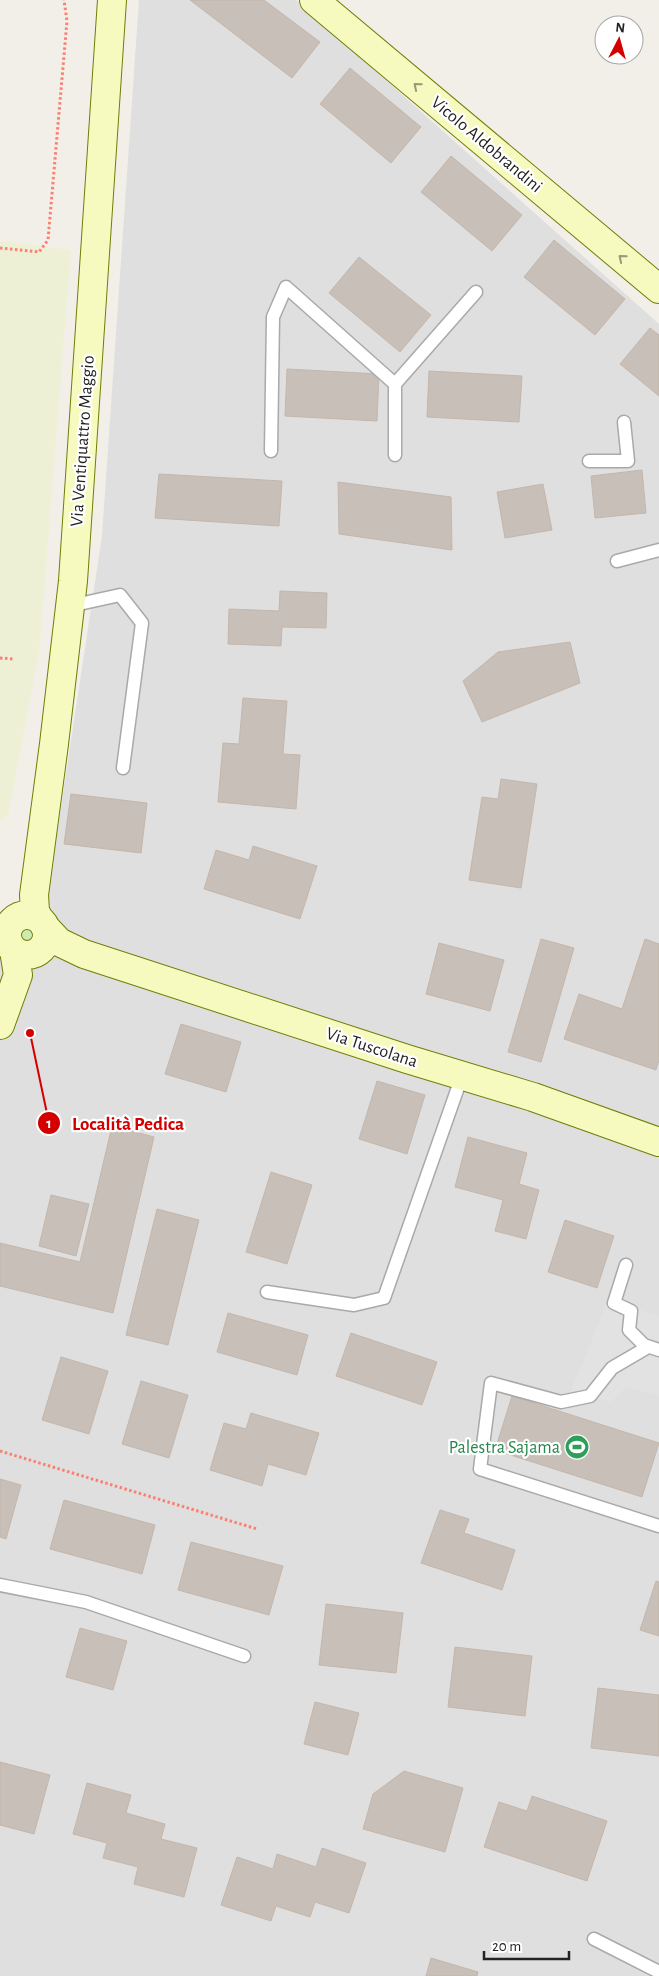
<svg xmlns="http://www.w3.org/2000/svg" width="659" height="1976" font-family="'Alegreya Sans',sans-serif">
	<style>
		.residential { fill: #e0dfdf }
		.farmland { fill: #eef0d5 }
		.grass { fill: #cdebb0 }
		.parking { fill: #e2e2e2 }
		.building { fill: #c7bfb8; stroke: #c4b6ab }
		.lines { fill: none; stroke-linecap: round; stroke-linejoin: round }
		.lane-casing { stroke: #a9a9a9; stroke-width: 15 }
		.secondary-casing { stroke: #707d05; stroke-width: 30 }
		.path { stroke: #fa8072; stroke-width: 3; stroke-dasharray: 2.5 2.5; stroke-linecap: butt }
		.lane { stroke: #fff; stroke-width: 12 }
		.secondary { stroke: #f7fabf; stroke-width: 28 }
		.oneway { stroke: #979978 }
		.labels { text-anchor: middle; stroke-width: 4.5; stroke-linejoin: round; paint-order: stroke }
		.street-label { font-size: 18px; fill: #222; stroke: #fff }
		.leisure-label { font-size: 18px; fill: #27864d; stroke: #fff; text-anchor: end }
		.leader { fill: none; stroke: #d40000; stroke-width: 2 }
		.callout-dot { fill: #d40000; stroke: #fff; stroke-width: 2 }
		.mark-label { font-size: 15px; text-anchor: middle; font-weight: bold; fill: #fff }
		.callout-label { font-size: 19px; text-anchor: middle; font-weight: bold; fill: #d40000; stroke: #fff; stroke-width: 4.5; stroke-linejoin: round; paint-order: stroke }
	</style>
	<rect width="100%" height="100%" fill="#f2efe9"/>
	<path class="residential" d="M139,0H296L659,324V1976H0V951L33,958L37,930L54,853L102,536Z"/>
	<path class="farmland" d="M0,241L71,250L39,653L8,815L0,821Z"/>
	<path class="grass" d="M26,917L43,941C25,973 0,926 26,917Z"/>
	<path class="parking" d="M608,1300L659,1316V1396L626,1387L611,1402L570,1393Z"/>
	<path class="building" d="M190,0H264L320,42L292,78Z
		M350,68L421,127L391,163L320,104Z
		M451,156L522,215L492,251L421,192Z
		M554,240L625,299L595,335L524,277Z
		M359,257L431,315L400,352L329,293Z
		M650,328L659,335V396L620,364Z
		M287,369L379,374L377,421L285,416Z
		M429,371L522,376L519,422L427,417Z
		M642,470L646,513L595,518L591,476Z
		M159,474L282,481L279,526L155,518Z
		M338,482L451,497L452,550L339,534Z
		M543,484L552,530L505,538L497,492Z
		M280,591L327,593L326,628L282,627L281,646L228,644L229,609L279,611Z
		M570,642L580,683L482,722L463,681L498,652Z
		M243,698L287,701L283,754L300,755L296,809L218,802L223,743L239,744Z
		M501,779L537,784L521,888L469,880L482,797L498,799Z
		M71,794L147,803L141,853L64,844Z
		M253,846L317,866L300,919L204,889L216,850L249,860Z
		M541,939L574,948L541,1062L508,1052Z
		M645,939L659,944V1060L656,1070L564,1039L579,994L622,1009Z
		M439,943L504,960L490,1011L426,994Z
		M181,1024L241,1042L226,1092L165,1074Z
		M377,1081L425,1095L407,1154L359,1139Z
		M112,1126L154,1137L113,1313L0,1286V1243L80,1262Z
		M468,1137L527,1153L519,1184L539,1190L526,1239L495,1231L503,1200L455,1187Z
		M271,1172L312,1185L287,1264L246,1252Z
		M51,1195L89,1204L76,1256L39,1246Z
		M157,1209L199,1220L168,1345L126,1335Z
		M565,1220L614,1236L597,1288L548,1272Z
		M228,1313L308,1335L297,1375L217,1352Z
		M351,1333L437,1362L422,1405L336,1376Z
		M61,1357L108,1371L89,1434L42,1420Z
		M141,1381L188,1395L169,1458L122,1444Z
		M512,1396L659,1443L642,1497L495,1450Z
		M251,1413L319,1433L306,1475L268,1464L262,1486L210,1470L224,1423L246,1429Z
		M0,1479L21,1485L6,1539L0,1537Z
		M64,1500L155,1525L142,1574L50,1549Z
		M440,1510L469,1519L464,1533L515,1550L502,1590L421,1563Z
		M191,1542L283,1566L269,1615L178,1590Z
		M656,1581L659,1582V1636L640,1630Z
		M326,1604L403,1613L396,1673L319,1665Z
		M80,1628L127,1641L113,1690L66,1677Z
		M455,1647L532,1656L525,1716L448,1707Z
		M598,1688L659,1695V1756L591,1748Z
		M315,1702L359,1713L348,1755L304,1744Z
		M0,1762L50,1775L34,1834L0,1825Z
		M404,1771L463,1788L445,1852L363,1829L373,1794Z
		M87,1783L131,1795L126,1813L165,1824L161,1839L197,1848L184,1897L134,1884L138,1867L103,1858L107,1843L73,1834Z
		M532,1796L607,1821L587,1881L484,1847L499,1802L527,1811Z
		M322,1848L366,1863L349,1913L315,1902L310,1917L276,1906L271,1921L221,1905L237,1857L273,1869L277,1854L316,1867Z
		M431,1958L478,1972L477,1976H426Z"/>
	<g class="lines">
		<defs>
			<path id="lane" d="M395,384L476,292
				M271,451L273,317L286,287L395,384V455
				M589,461H628L624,422
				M617,561L659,550
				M70,606L120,595L142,623L123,768
				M626,1265L614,1303L631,1311L629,1330L644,1345L659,1350
				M267,1292L354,1305L384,1298L462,1076
				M648,1347L612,1368L590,1396L561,1402L491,1383L480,1469L659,1526
				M0,1585L86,1602L244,1656
				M594,1939L659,1972"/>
			<path id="secondary" d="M314,0L659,289
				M7 935a20 20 0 1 1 40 0a20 20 0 1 1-40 0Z
				M39,919L35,911L34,895L54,744L73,581L112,0
				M45,927L59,942L84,954L407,1059L533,1097L659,1142
				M0,1025L18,975L14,950"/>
		</defs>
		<use href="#lane" class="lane-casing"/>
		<use href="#secondary" class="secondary-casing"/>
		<path class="path" d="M0,248L39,252L48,240L67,21L64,0
			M0,658L14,659
			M0,1451L257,1529"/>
		<use href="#lane" class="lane"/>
		<use href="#secondary" class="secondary"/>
	</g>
	<defs><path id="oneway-chevron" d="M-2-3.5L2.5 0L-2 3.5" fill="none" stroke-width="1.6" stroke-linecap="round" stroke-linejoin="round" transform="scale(1.25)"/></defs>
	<g class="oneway">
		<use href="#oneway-chevron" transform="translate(417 86) rotate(-140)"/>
		<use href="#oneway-chevron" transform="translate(622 258) rotate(-140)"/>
	</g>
	<defs>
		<symbol id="stadium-disc" viewBox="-11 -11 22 22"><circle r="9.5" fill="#2e9e5b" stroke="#fff"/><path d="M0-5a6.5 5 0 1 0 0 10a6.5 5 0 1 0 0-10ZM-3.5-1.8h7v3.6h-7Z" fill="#fff"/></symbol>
	</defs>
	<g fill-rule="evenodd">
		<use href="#stadium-disc" x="563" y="1433" width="28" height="28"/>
	</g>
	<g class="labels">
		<g class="street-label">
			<text transform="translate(487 144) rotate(40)" y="6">Vicolo Aldobrandini</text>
			<text transform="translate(82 441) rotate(-86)" y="6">Via Ventiquattro Maggio</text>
			<text transform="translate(372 1047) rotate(18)" y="6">Via Tuscolana</text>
		</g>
		<g class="leisure-label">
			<text x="560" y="1453">Palestra Sajama</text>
		</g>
	</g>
	<path class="leader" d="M30 1033L49 1123"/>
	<g class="callout-dot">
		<circle cx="30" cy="1033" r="5"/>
		<circle cx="49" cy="1123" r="12"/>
	</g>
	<g class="mark-label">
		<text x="49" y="1128">1</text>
	</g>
	<g class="callout-label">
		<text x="128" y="1130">Località Pedica</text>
	</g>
	<g transform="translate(619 40) rotate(6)"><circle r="24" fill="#ffffff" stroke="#a7a7a7"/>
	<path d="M0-4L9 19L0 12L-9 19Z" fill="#d40000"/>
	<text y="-8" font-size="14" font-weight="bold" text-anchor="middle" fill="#222222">N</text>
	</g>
	<path d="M484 1951v8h85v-8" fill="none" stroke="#222222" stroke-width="2.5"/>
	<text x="492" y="1951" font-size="15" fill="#222222" stroke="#ffffff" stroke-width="4" paint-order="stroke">20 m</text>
</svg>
